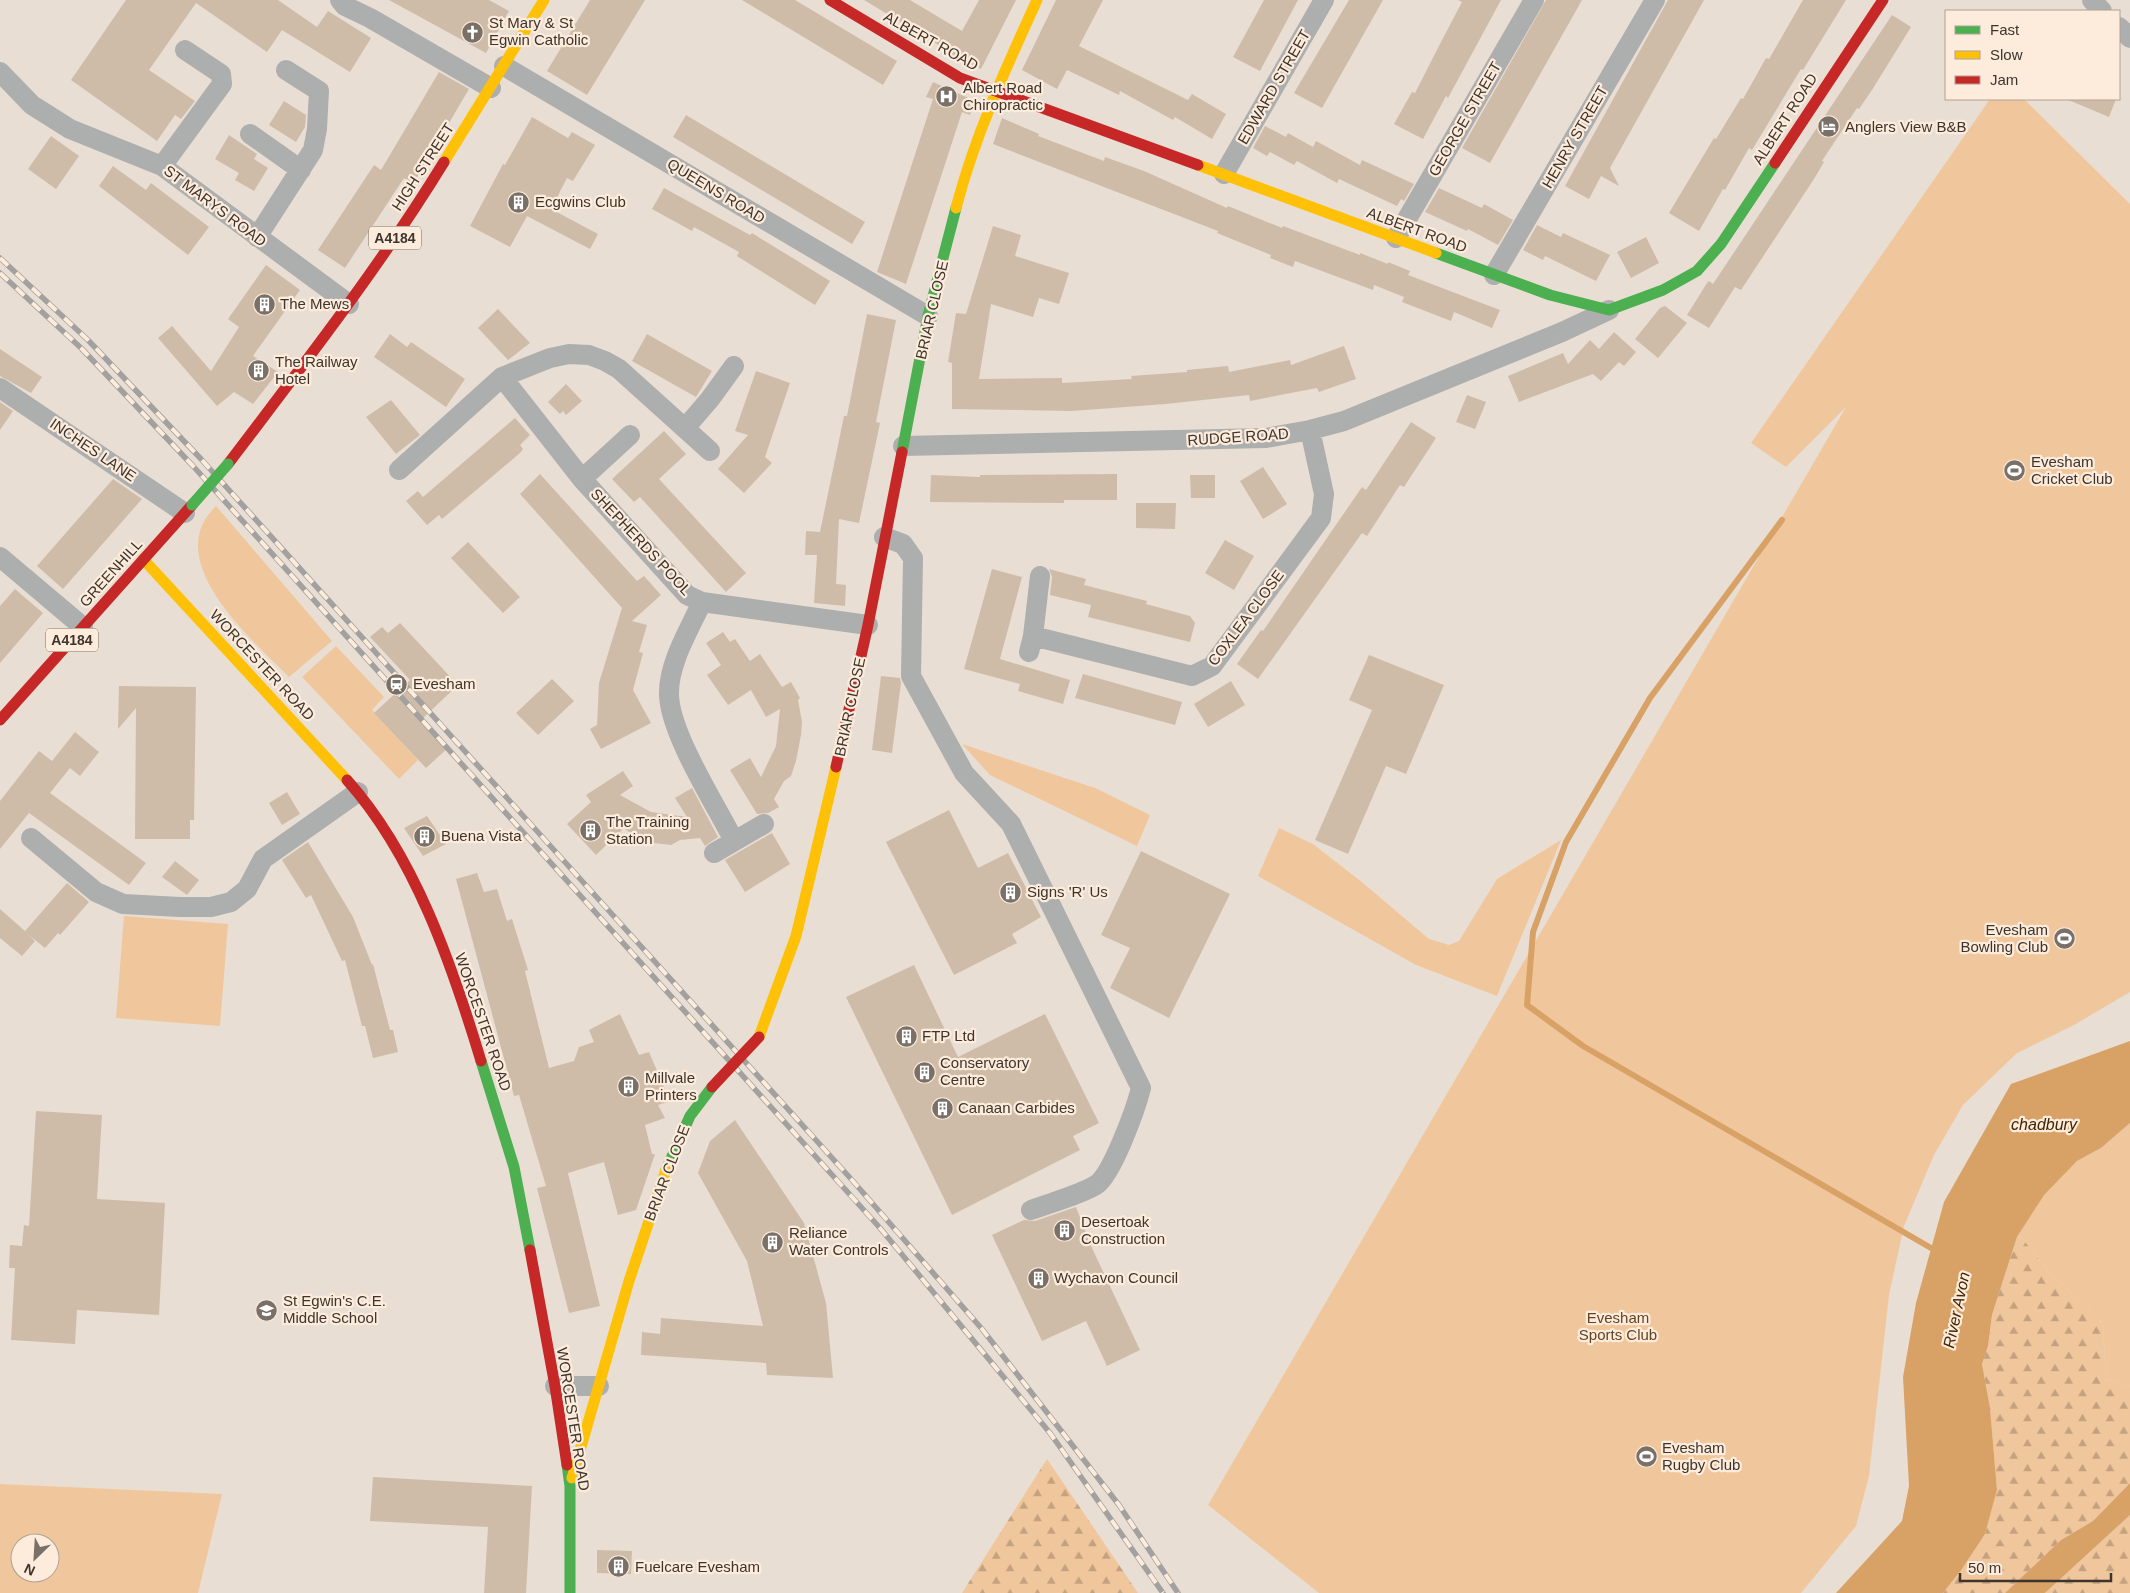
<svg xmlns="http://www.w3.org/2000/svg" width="2130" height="1593" font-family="Arial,sans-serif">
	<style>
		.green { fill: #f0c79d; fill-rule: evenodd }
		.forest { fill: url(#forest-firs) }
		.water { fill: #d8a266 }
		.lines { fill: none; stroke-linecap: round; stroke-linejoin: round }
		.stream { stroke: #d8a266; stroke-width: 6 }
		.building { fill: #cfbca8 }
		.street { stroke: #adaeae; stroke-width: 20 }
		.fast { stroke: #4caf50; stroke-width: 11 }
		.slow { stroke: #ffc107; stroke-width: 11 }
		.jam { stroke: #c62828; stroke-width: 11 }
		.rail-casing { stroke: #a2a19f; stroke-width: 5.5 }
		.rail { stroke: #fdebdb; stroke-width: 4; stroke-dasharray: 11; stroke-linecap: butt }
		.fast-bridge { stroke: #4caf50; stroke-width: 11 }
		.jam-bridge { stroke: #c62828; stroke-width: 11 }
		.labels { text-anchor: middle; stroke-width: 4.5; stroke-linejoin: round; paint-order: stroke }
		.shield { fill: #fdebdb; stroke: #776c61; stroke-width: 1 }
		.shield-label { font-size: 14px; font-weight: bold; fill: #3d352d }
		.poi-label { font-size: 15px; fill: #3d352d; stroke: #fdebdb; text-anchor: start }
		.street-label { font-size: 15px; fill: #3d352d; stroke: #fdebdb }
		.park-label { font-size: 15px; fill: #634423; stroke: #fdebdb }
		.water-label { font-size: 16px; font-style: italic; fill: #422502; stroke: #fdebdb }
	</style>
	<defs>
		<pattern id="forest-firs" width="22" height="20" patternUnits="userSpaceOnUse" patternTransform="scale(1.25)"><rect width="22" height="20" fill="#f0c79d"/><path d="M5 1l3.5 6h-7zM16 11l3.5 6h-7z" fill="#c4a280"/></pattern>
	</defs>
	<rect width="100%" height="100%" fill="#e9ded3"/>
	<path class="green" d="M1990,99H2024L2130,204V992L2074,1025L2017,1053L1963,1105L1934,1155L1904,1226L1889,1295L1869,1476L1856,1526L1801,1593H1319L1208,1505L1846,407L1786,467L1751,443Z
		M216,506L332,641L289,677C252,640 159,560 216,506Z
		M336,646L384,697L372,710L418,760L399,779L302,677Z
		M962,744L1095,788L1150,815L1137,846L990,775Z
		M1279,828L1313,844L1363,883L1429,939L1449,945L1459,941L1497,879L1561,840L1497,996L1416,965L1258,876Z
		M124,916L228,924L220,1026L116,1018Z
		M2130,1123V1387L2106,1379L2103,1323L2048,1271L2022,1238L2017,1237L2043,1195L2077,1161L2101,1148Z
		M0,1484L222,1494L198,1593H0ZM20,1543H50V1573H20Z"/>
	<path class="forest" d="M2017,1237L2022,1238L2048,1271L2103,1323L2106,1379L2130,1387V1483L2093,1521L2061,1540L2005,1593H1943L1962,1569L1985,1534L1997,1490L1990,1408L1982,1364L1988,1346L1992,1315Z
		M1047,1459L1138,1593H962Z
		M2130,1515V1593H2045Z"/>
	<path class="water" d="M2130,1041V1123L2101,1148L2077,1161L2044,1195L2017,1237L1992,1315L1988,1346L1982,1364L1990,1408L1997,1490L1985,1534L1962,1569L1943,1593H1836L1902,1521L1909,1486L1903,1377L1916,1303L1944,1202L2011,1084Z
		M2130,1483V1515L2045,1593H2005L2061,1540L2093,1521Z"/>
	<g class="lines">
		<path class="stream" d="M1782,520L1650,698L1566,842L1533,932L1527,1005L1583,1046L1931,1248"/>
	</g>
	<path class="building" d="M126,0H278L317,27L328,11L371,38L350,72L282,30L267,52L196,3L149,70L195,101L181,119L175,115L157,141L71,80Z
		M389,0H489L509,11L486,53Z
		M590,0H645L587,95L547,71Z
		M742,0H795L897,61L883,85Z
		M864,0H910L962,31L979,0H1016L981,69L951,55L952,53Z
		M1056,0H1103L1079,46L1188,100L1192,94L1226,114L1212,139L1175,117L1173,120L1120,91L1119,95L1067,70L1057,89L1022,70Z
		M1264,0H1298L1260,71L1233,57Z
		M1349,0H1383L1322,108L1294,93Z
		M1458,0H1501L1448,98L1446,96L1423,139L1394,124L1412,92L1415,93L1441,42L1462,2Z
		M1546,0H1582L1490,163L1462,148Z
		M1668,0H1704L1610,168L1619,186L1601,176L1589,199L1565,186Z
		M1803,0H1846L1803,70L1801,69L1752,150L1749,148L1725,190L1723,189L1699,231L1669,213L1714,138L1716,139L1741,98L1743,99L1766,58L1769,59Z
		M1892,15L1911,27L1872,90L1859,109L1857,108L1822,161L1824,162L1814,179L1741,290L1735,287L1709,328L1687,315L1707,283L1709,281L1713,284Z
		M439,72L469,89L413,184L404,178L345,268L318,250L374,165L381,170Z
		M933,82L975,101L970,115L962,112L906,284L877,272L933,99L926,97Z
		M2066,99H2116L2109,117Z
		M284,101L306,115L305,127L296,142L269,125Z
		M686,115L865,222L852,244L673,137Z
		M532,117L568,138L572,132L595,145L573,181L567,178L551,209L598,234L590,249L527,216L510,247L470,226L503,164L505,165Z
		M1002,118L1039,134L1038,136L1104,161L1105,157L1144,171L1227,208L1228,206L1282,228L1283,226L1360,255V253L1388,264V262L1410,271L1408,275L1500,310L1492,328L1454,312L1451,321L1402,302L1404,297L1374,285L1373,290L1295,261L1293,267L1270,258L1271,255L1217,233L1218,231L993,144Z
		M1265,126L1286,137L1288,133L1313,147L1316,141L1360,165L1362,160L1414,184L1404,201L1401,199L1397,206L1339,179L1337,183L1297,161L1294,165L1270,152L1267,156L1253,148Z
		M229,135L257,154L254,159L268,168L254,191L235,180L239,173L215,159Z
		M51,136L79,156L56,189L28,169Z
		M113,166L146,190L151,183L209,227L188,255L99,186Z
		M664,188L750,235L752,233L830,281L815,305L737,256L739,252L694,227L692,231L652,209Z
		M1439,188L1482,208L1484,204L1513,220L1498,245L1468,229L1467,231L1425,212Z
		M1537,225L1561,237L1563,233L1610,255L1596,281L1545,256L1543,260L1523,250Z
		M993,226L1021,235L1015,256L1069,273L1059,304L1039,298L1033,317L991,304L979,379L1062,378V383L1132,379L1131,376L1187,372V370L1228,366L1229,372L1290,360L1291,365L1344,346L1356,379L1319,392L1317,388L1250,401L1249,395L1166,404L1072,411L952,409V363L948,362L956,313L966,314Z
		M1646,237L1659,263L1631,278L1617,252Z
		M266,265L300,290L253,356L278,372L253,404L234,392L217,406L158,338L172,326L211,371L239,327L228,319Z
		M1665,306L1687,323L1658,358L1635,339L1660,308Z
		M498,309L530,343L508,360L478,328Z
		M867,314L896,320L876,422L880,423L859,523L839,519L836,584L846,585L845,606L814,603L817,555H805L806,531L820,532L844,416H847Z
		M1614,332L1636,352L1624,366L1619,362L1601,381L1593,374L1519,402L1508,376L1563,353L1568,364L1590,340L1599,349Z
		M390,334L407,347L411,342L465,379L446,407L374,357Z
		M647,334L712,371L696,397L632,361Z
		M0,349L42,377L31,393L0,376Z
		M756,371L790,383L765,457L772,463L744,493L718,469L748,435L735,431Z
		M566,384L582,401L566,415L563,411L560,414L548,402Z
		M1467,395L1486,402L1475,429L1456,422Z
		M391,400L420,435L396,454L366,417Z
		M0,402L13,411L0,430Z
		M515,418L530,435L520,445L523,449L520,453L442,519L439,515L427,525L406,501L418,491L423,497Z
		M1411,422L1436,438L1404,487L1400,485L1367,536L1362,533L1258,679L1237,664L1261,630L1263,631L1362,487L1366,490Z
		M664,431L686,454L659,479L746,573L726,592L640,497L634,502L612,479Z
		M1263,467L1287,504L1263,519L1240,481Z
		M540,474L637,581L644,576L661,595L632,621L647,625L639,652L643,653L633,690L651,723L601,749L590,729L597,725L599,683L622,608L520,494Z
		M1117,474V500H1064V503L930,502L931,475L980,477V475Z
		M1190,475H1215V498H1191Z
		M113,479L142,499L63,589L37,566Z
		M1136,503H1176L1175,529L1136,528Z
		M1225,540L1254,556L1234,590L1205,573Z
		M468,542L520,597L503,613L451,558Z
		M992,569L1022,577L1000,659L1070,680L1063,704L1018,691L1020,684L964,669Z
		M1049,569L1086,579L1084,585L1147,601L1146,604L1190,616L1195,623L1190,642L1088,617L1091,605L1050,595L1052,577Z
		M15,589L43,613L0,663V606Z
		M400,623L458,685L423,718L449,747L426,768L374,713L410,680L370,637L382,627L388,633Z
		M723,632L730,642L735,639L750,661L760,654L782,687L791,682L800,698L798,700L802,722L801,735L796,761L791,776L784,781L774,799L779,807L768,813L757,814L730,770L750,758L761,777L776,746L780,709L766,717L751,690L728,705L707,675L721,665L706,643Z
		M1369,655L1444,685L1406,774L1386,766L1348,854L1315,840L1372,710L1349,700Z
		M1083,674L1182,702L1175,725L1075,698Z
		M881,676L900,678L901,683L892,753L872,750Z
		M552,679L574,701L538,735L516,713Z
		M1231,681L1245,705L1208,727L1194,704Z
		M119,686L196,687L194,820H190V839H135L136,708L118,729Z
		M75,732L99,752L80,776L70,768L50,793L146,863L129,885L29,813L0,849V801L39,751L52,761Z
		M623,771L633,786L620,795L651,812L687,817L675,798L692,788L718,837L705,846L700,838L680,840L671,845L654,843L635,837L624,828L596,855L567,824L591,802L586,795Z
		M287,792L300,814L282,825L269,803Z
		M949,810L978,868L1008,853L1041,917L1012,934L1017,943L954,975L886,842Z
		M427,816L446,844L423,856L404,828Z
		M772,833L790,864L745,892L725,860Z
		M308,842L353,917L372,965L373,964L390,1030H393L398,1052L373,1058L365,1026H362L345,960L342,961L311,895L306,898L282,860Z
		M1141,851L1230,894L1169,1018L1110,988L1130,948L1101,935Z
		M175,861L199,880L187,895L162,877Z
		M477,873L484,892L497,889L507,921L512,919L528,970L525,971L549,1068L574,1061L579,1047L594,1042L589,1030L620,1014L639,1055L649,1052L670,1101L658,1105L665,1118L645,1125L652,1154H655L636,1210L618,1215L604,1162L568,1173L600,1306L569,1313L537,1188L546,1186L519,1095L514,1096L456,879Z
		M67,883L89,902L60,935L58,933L45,948L29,935L35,941L22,956L0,938V909L25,931Z
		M914,965L958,1057L1045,1014L1099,1123L1073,1136L1080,1150L952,1215L846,997Z
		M36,1111L102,1115L97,1199L165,1203L159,1315L77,1310L75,1344L11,1340L15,1268H9L10,1245L22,1246L24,1225L29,1226Z
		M735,1120L804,1223L826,1303L833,1378L767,1375L766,1363L641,1355L642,1332L660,1334L661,1318L763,1326L747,1261L698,1173L710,1141Z
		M1076,1207L1092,1248L1140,1350L1107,1366L1086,1321L1042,1341L992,1235L1024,1220L1035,1221Z
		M373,1477L532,1486L526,1593H484L488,1527L370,1521Z
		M597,1550L632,1551L631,1574L597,1573Z"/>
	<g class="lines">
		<path class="street" d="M340,0L345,6L370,18L491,88
			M2092,0L2102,11
			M2119,27L2130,38
			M504,66L928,316
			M0,72L32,105L70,129L162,166L349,304
			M250,134L301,170
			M162,166L222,84L221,74L185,50
			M1224,174L1324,0
			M257,237L313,150L317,129L319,91L286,70
			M1396,238L1534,0
			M1494,275L1655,0
			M502,377L582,479L687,595L702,602L868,625
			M0,388L185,513
			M686,427L710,399L734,366
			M903,446L1266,438L1310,430L1344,421L1562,332L1609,310
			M399,470L502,377L550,358L569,354L589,355L605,361L619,369L710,451
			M582,479L630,435
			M884,537L903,544L913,558L911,676L964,773L1011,824L1141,1088C1136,1108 1112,1175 1096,1185C1077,1196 1052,1202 1031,1210
			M0,557L83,627
			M702,602C689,630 668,664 669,695C670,734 716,805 734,841
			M1033,636L1192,676L1212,666L1321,518L1324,494L1310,430
			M1029,652L1033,636L1040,576
			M31,838L96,892L123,904L180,907H211L231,902L247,889L263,859L358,792
			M714,853L764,824
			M555,1386H599"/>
		<path class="fast" d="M1436,253L1550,295L1609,310L1663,290L1697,271L1721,244L1775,163
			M902,452L928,316L956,208
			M481,1061L514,1167L530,1250
			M666,1170L690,1116L712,1087
			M567,1465L570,1486V1593"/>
		<path class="slow" d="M444,162L544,0
			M1198,165L1436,253
			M956,208C975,135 1006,68 1037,0
			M143,559L347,780
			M759,1037L796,936L836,767
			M572,1478L629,1281L666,1170"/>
		<path class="jam" d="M830,0L960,78L1198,165
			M1775,163L1883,0
			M228,464C303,365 379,268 444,162
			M0,720L192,505
			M836,767L868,625L902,452
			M347,780C415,856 452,965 481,1061
			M530,1250L555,1386L567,1465"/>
		<defs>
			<path id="rail" d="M0,258L88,340L201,459L852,1180L982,1329L1119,1505L1178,1593
				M0,273L81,348L193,466L880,1228L1050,1433L1163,1593"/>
		</defs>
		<use href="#rail" class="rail-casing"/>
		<use href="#rail" class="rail"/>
		<path class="fast-bridge" d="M192,505L228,464"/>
		<path class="jam-bridge" d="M712,1087L759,1037"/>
	</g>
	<defs>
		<symbol id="church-disc" viewBox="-11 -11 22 22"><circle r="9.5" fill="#797067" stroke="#fdebdb"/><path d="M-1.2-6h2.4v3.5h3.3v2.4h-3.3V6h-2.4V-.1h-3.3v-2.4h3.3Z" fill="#fff"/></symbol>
		<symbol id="hospital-disc" viewBox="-11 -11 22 22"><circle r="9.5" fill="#797067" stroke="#fdebdb"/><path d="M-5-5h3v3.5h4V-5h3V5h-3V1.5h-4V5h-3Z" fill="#fff"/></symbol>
		<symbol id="hotel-disc" viewBox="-11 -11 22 22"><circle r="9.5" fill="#797067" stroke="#fdebdb"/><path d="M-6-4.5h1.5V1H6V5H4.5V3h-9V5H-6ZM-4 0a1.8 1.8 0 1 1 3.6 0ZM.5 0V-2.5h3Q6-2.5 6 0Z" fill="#fff"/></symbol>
		<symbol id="building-disc" viewBox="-11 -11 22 22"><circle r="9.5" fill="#797067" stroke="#fdebdb"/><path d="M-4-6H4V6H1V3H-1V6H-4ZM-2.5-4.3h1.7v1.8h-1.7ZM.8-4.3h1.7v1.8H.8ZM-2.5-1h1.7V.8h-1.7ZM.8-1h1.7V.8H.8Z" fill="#fff"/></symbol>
		<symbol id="stadium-disc" viewBox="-11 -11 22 22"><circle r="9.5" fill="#797067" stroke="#fdebdb"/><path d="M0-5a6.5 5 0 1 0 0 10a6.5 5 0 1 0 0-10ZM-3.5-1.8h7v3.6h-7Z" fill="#fff"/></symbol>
		<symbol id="station-disc" viewBox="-11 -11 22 22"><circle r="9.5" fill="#797067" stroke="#fdebdb"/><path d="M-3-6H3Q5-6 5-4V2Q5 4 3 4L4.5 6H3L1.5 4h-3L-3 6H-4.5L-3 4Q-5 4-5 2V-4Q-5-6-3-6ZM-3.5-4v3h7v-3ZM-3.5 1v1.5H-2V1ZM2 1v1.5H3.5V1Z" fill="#fff"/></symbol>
		<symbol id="school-disc" viewBox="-11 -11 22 22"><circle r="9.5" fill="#797067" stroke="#fdebdb"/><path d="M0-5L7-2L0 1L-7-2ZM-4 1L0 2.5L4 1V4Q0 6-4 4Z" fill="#fff"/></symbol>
	</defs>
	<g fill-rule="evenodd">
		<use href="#church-disc" x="460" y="20" width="25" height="25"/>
		<use href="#hospital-disc" x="934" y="84" width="25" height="25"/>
		<use href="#hotel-disc" x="1816" y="114" width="25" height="25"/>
		<use href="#building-disc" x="506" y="190" width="25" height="25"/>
		<use href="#building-disc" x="252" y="292" width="25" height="25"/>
		<use href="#building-disc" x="246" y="358" width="25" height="25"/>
		<use href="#stadium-disc" x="2002" y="458" width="25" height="25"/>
		<use href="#station-disc" x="384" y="672" width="25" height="25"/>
		<use href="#building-disc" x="578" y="818" width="25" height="25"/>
		<use href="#building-disc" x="412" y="824" width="25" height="25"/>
		<use href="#building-disc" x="998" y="880" width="25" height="25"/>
		<use href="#stadium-disc" x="2052" y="926" width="25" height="25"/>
		<use href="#building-disc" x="894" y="1024" width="25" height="25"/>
		<use href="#building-disc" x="912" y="1060" width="25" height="25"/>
		<use href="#building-disc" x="616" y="1074" width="25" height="25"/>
		<use href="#building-disc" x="930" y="1096" width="25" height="25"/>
		<use href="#building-disc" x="1052" y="1218" width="25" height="25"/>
		<use href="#building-disc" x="760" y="1230" width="25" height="25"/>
		<use href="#building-disc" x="1026" y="1266" width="25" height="25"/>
		<use href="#school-disc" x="254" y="1298" width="25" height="25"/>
		<use href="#stadium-disc" x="1634" y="1444" width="25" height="25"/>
		<use href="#building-disc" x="606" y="1554" width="25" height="25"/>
	</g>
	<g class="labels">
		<g class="shield">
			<rect x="369" y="226.5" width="52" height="23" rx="4"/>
			<rect x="46" y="628.5" width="52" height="23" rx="4"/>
		</g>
		<g class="shield-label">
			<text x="395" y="243">A4184</text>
			<text x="72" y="645">A4184</text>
		</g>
		<g class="poi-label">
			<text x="489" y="28">St Mary &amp; St<tspan x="489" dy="17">Egwin Catholic</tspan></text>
			<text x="963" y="93">Albert Road<tspan x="963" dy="17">Chiropractic</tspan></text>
			<text x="1845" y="132">Anglers View B&amp;B</text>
			<text x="535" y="207">Ecgwins Club</text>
			<text x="280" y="309">The Mews</text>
			<text x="275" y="367">The Railway<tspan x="275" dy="17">Hotel</tspan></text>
			<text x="2031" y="467">Evesham<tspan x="2031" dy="17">Cricket Club</tspan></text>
			<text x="413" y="689">Evesham</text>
			<text x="606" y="827">The Training<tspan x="606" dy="17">Station</tspan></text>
			<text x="441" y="841">Buena Vista</text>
			<text x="1027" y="897">Signs 'R' Us</text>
			<text x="2048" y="935" text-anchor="end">Evesham<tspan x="2048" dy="17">Bowling Club</tspan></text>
			<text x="922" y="1041">FTP Ltd</text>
			<text x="940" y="1068">Conservatory<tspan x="940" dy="17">Centre</tspan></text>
			<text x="645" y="1083">Millvale<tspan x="645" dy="17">Printers</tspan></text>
			<text x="958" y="1113">Canaan Carbides</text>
			<text x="1081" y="1227">Desertoak<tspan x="1081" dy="17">Construction</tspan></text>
			<text x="789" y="1238">Reliance<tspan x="789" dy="17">Water Controls</tspan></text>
			<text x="1054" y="1283">Wychavon Council</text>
			<text x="283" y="1306">St Egwin's C.E.<tspan x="283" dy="17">Middle School</tspan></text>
			<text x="1662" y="1453">Evesham<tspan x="1662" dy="17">Rugby Club</tspan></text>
			<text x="635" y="1572">Fuelcare Evesham</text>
		</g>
		<g class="street-label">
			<text transform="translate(931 41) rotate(29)" y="5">ALBERT ROAD</text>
			<text transform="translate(1274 87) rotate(-60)" y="5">EDWARD STREET</text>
			<text transform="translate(1465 119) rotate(-60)" y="5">GEORGE STREET</text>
			<text transform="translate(1785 119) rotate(-57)" y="5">ALBERT ROAD</text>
			<text transform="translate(1575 137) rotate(-60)" y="5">HENRY STREET</text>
			<text transform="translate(423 167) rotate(-57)" y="5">HIGH STREET</text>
			<text transform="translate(716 191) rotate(31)" y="5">QUEENS ROAD</text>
			<text transform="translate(215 206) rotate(37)" y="5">ST MARYS ROAD</text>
			<text transform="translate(1417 230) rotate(20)" y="5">ALBERT ROAD</text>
			<text transform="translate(932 310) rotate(-77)" y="5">BRIAR CLOSE</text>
			<text transform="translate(1238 437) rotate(-4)" y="5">RUDGE ROAD</text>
			<text transform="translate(93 450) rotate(34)" y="5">INCHES LANE</text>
			<text transform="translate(641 542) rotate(47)" y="5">SHEPHERDS POOL</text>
			<text transform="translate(111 573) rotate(-48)" y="5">GREENHILL</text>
			<text transform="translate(1246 618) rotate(-53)" y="5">COXLEA CLOSE</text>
			<text transform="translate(262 665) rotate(47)" y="5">WORCESTER ROAD</text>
			<text transform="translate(850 707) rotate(-78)" y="5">BRIAR CLOSE</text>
			<text transform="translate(483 1022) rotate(71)" y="5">WORCESTER ROAD</text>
			<text transform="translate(667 1173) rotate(-69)" y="5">BRIAR CLOSE</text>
			<text transform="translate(573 1419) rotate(81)" y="5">WORCESTER ROAD</text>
		</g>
		<g class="park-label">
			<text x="1618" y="1323">Evesham<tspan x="1618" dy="17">Sports Club</tspan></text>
		</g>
		<g class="water-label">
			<text x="2044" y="1130">chadbury</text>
			<text transform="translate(1956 1310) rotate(-78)" y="6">River Avon</text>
		</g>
	</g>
	<rect x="1945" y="10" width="175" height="90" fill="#fdebdb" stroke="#b0a295"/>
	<rect x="1955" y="26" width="25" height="8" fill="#4caf50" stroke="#b0a295"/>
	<text x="1990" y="35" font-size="15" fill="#3d352d">Fast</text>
	<rect x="1955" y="51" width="25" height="8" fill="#ffc107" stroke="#b0a295"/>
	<text x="1990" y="60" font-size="15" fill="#3d352d">Slow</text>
	<rect x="1955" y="76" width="25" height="8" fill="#c62828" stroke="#b0a295"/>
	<text x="1990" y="85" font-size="15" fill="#3d352d">Jam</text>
	<g transform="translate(35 1558) rotate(205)"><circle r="24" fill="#fdebdb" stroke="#b0a295"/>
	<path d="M0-4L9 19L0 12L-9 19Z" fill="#797067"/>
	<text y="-8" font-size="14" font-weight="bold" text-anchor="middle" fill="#3d352d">N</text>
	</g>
	<path d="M1960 1573v8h151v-8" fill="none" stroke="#3d352d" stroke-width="2.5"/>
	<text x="1968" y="1573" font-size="15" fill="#3d352d" stroke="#fdebdb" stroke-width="4" paint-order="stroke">50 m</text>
</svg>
